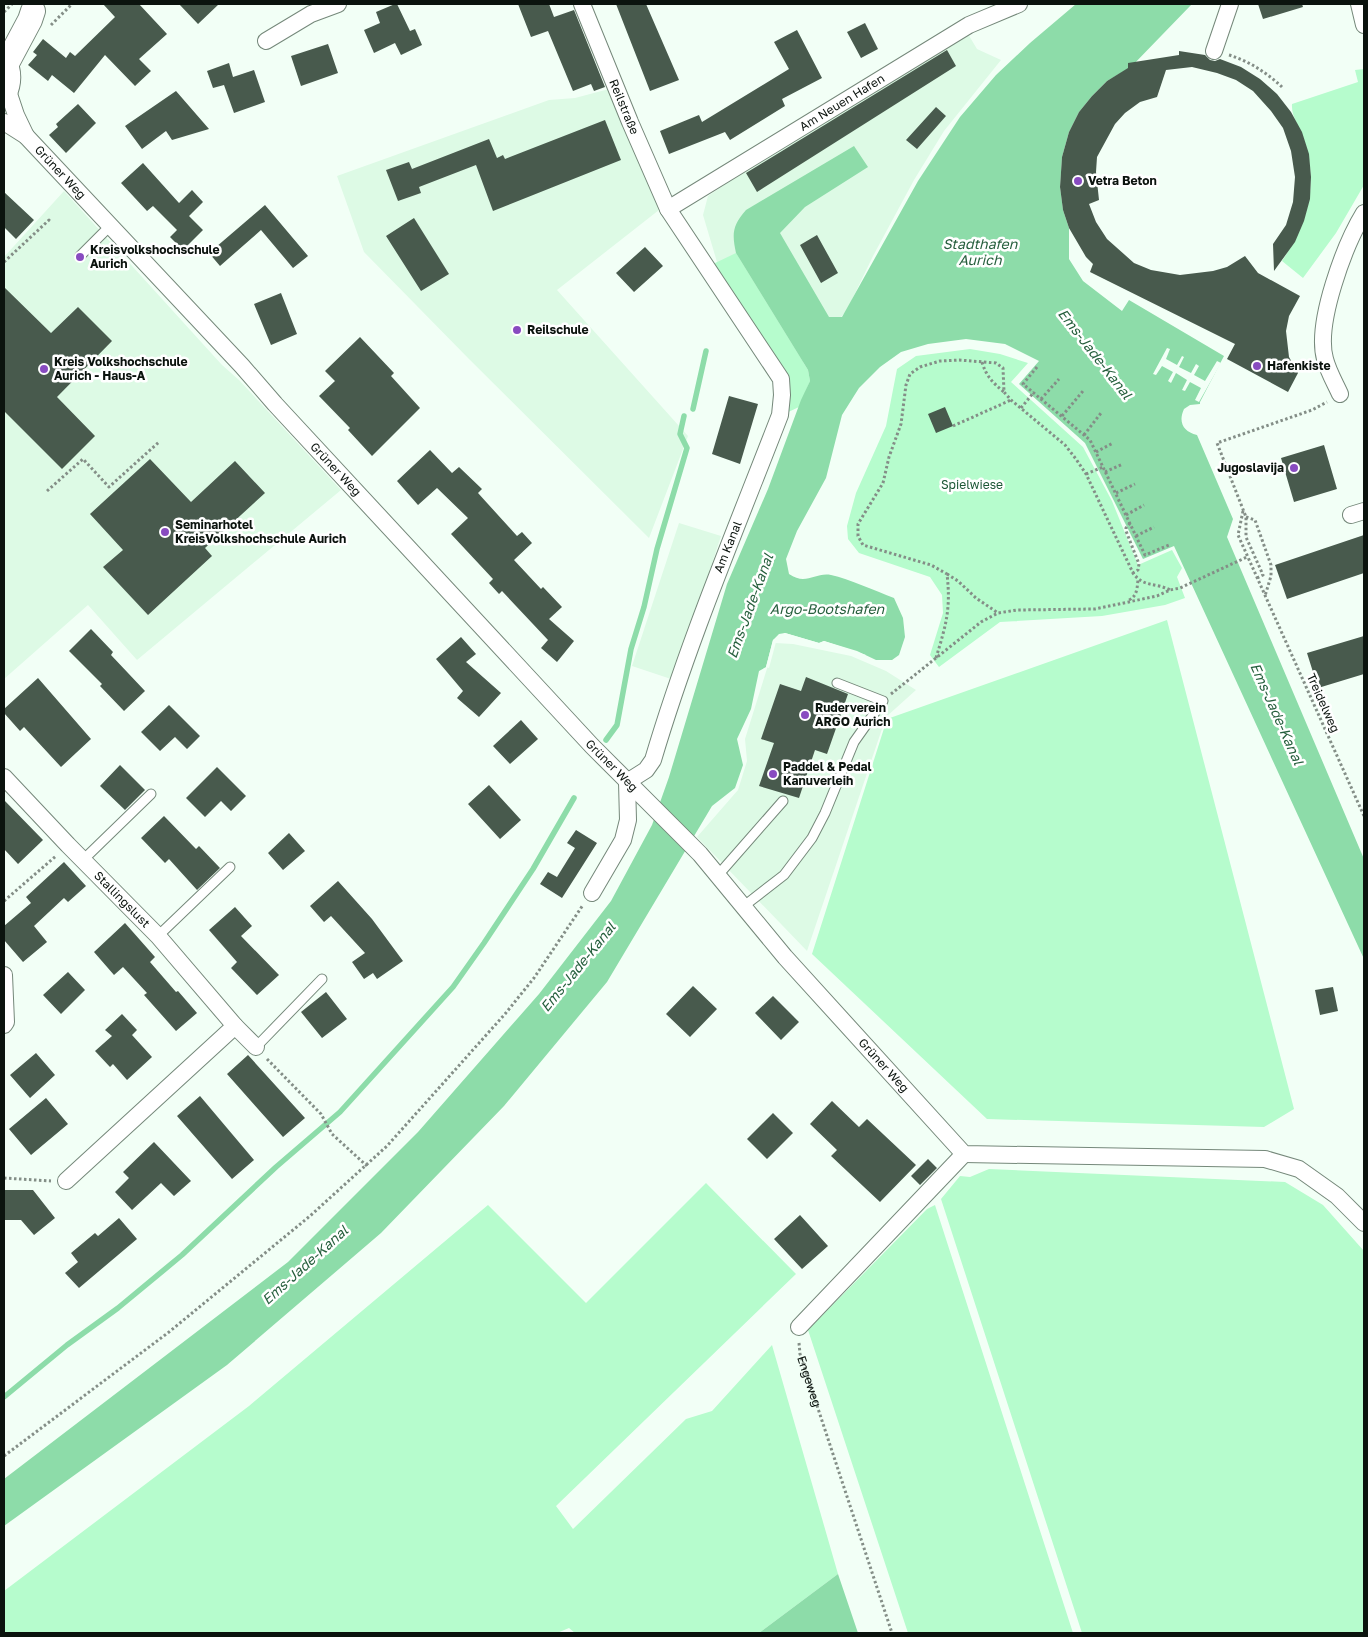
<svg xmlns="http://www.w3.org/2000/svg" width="1368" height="1637" font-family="'Golos Text',sans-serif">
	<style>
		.built { fill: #ddfae5 }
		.green { fill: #b6fccd }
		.water { fill: #8ddca9 }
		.pier { fill: #f2fff6 }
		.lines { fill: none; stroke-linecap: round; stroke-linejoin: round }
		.stream { stroke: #8ddca9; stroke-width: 5.5 }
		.building { fill: #485a4d }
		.lane-casing { stroke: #75887a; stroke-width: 11 }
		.street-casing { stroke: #75887a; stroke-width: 18 }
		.secondary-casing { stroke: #75887a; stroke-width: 26 }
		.path { stroke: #848e87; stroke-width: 3; stroke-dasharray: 2.5 2.5; stroke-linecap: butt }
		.lane { stroke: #fff; stroke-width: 9 }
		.street { stroke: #fff; stroke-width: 16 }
		.secondary { stroke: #fff; stroke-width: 24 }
		.poi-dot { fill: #884bc0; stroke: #fff; stroke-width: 2 }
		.labels { text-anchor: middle; stroke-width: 5; stroke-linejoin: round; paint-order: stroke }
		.street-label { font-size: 12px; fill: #0b130e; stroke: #fff }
		.poi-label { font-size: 12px; font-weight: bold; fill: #0b130e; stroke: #fff; text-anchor: start }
		.park-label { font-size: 12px; fill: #1d5736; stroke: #fff }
		.water-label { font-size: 14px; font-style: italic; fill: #265f3d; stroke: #fff }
	</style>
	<rect width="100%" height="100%" fill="#f2fff6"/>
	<path class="built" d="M968,34L977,49L1001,60L944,131L914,180L873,256L847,310L794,374L717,262L703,215L708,196L742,173Z
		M609,89L659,210L557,290L688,436L649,538L469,359L364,252L337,176L549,100L575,98Z
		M64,191L222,365L239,380L341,490L137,660L88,605L4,679V257Z
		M679,523L721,536L674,680L632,666Z
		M775,643L793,644L851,656L886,671L916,690L886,717L807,951L697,837L738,790L747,761L745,739Z"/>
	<path class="green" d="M1364,69V185L1336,233L1303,278L1282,261C1308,222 1319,186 1304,140C1300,127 1291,117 1292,104L1358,82L1355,70Z
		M736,253L808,370L810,381L799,407L784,414L786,392L713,264Z
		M970,349L1000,354L1028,363L1011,382L1083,447L1112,501L1138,565L1172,550L1182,568L1177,577L1185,598L1165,605L1102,616L1000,622L939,667L930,655L943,613L942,595L930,577L859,553L848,539L847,526L856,493L886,426L897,369L916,356Z
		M1167,620L1294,1109L1264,1127L987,1119L812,954L887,719Z
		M989,1169L1285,1182L1323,1205L1364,1251V1633H1082L941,1199L960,1176L970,1177Z
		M706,1183L796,1274L556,1506L573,1529L686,1419L712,1411L772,1345L838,1574L759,1633H575L569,1628L557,1633H4V1591L249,1406L488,1205L586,1303Z
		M935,1205L1073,1633H908L808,1330L927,1209Z"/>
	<path class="water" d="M1076,4H1192L1131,67L1107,81L1092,96L1079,112L1069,132L1062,157L1060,187L1063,210L1069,228V259L1083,281L1122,311L1129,300L1224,356L1200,402V404L1190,405L1184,409C1178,422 1183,432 1197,435L1233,519L1227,537L1364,859V959L1174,546L1143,559L1085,443L1019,384L1039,361L1005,344L966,339L928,344L901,352L880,367L859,388L842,415L826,478L797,531L786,559L789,574C806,586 815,572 831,575C849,579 876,591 894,598L903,618L905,637L899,655L892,660H876L857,651L824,641L819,643L785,633L773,640L766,667L759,671L751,709L737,739L743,765L735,788L712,806L607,982L504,1106L381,1233L227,1365L4,1526V1479L288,1262L418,1132L539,994L611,901L652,825L669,777L727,584L768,489L801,400L810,381L808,370L736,253C732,234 732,226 746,210L854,146L868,167L805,207L780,233L829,317H842L918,181L960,117L996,75L1030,43Z
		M838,1574L858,1633H759Z"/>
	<path class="pier" d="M1167,348L1170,349L1166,359L1177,365L1182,356L1184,357L1179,367L1191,373L1196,364L1199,366L1194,375L1205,381L1217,361L1221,363L1199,402L1195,400L1201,388L1190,382L1185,391L1182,390L1187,380L1176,373L1171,383L1168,381L1173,372L1162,366L1156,375L1153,374Z
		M785,633L819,643L824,641L866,655L863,657L824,644L819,646L785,635L780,637L776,642L769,668L766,667L773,640L779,634Z"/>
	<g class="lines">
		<path class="stream" d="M693,409L706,351
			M606,740L617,725L631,649L644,607L657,549L687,448L680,434L684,416
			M4,1397L67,1345L118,1308L182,1255L276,1167L340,1112L453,987L484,943L533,869L574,798"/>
	</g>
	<path class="building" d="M103,4H139L167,34L139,59L151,71L135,86L105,55L74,93L52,75L48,81L28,65L37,55L33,52L43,39L66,58L70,52L75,56L115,17Z
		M179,4H219L198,24Z
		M395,4H397L410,31L415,29L422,45L401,55L395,43L374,53L364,30L380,23L376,12Z
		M518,4H549L554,17L574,10L605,87L594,91L591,84L573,91L548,31L531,37Z
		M616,4H646L679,80L650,91Z
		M1258,4H1302L1303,7L1263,19Z
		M865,23L878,49L861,58L847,32Z
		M797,30L822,78L782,99L785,106L730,140L725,132L669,154L660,131L699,115L702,122L789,69L774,42Z
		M328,44L338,73L301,86L291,56Z
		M947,50L956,66L757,192L746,173Z
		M1179,51L1205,55L1210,60L1215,61L1220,59L1241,67L1260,79L1277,94L1291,112L1302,132L1309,154L1311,177L1310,199L1304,221L1295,242L1274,271L1273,244L1286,225L1293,202L1295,177L1291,151L1283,128L1271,111L1253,91L1236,80L1217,73L1192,67L1166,70L1157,97L1140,102L1125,113L1115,124L1097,157L1096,172L1099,200L1089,204L1096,222L1107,239L1134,263L1151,270L1180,275L1213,271L1227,267L1245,256L1258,273L1300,296L1289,316L1286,331L1289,357L1298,373L1288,392L1227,359L1235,344L1090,272L1093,264L1086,257L1069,228L1063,210L1060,187L1062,157L1069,132L1079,112L1092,96L1107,81L1128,68V63L1179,55Z
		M229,63L233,77L254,70L265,102L234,113L224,85L213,88L207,71Z
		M176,91L209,129L172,140L166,131L142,149L125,126Z
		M78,104L96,123L66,153L49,135L58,127L56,124Z
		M936,107L946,116L917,149L906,140Z
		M605,120L621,160L493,211L476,165L419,187L421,193L398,201L386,170L409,162L412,169L489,139L497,158L503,155L505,159Z
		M143,163L179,203L192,190L203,202L189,216L203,230L183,250L170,237L177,230L153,206L147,211L121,183Z
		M4,192L34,220L16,239L4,227Z
		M265,205L308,256L293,268L261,230L220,266L209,253Z
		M414,218L449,274L421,291L386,236Z
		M817,235L838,273L821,283L800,245Z
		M645,247L663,266L634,292L616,273Z
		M4,287L51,333L78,307L112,341L57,397L95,436L62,469L4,411Z
		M281,293L297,334L271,345L254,304Z
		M360,337L394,373L391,376L420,408L372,456L348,430L350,428L319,396L335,381L325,371Z
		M729,396L758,404L740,464L712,454Z
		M945,407L953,426L936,433L928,414Z
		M1324,445L1337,489L1294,502L1281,458Z
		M430,450L452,473L459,467L482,489L478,493L517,536L522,532L532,543L514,560L541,589L543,587L562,607L549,619L574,641L557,662L541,648L548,640L502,591L499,594L489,583L493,579L451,534L468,518L437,488L418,505L397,481Z
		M150,459L191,502L235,461L265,493L205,548L212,556L148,615L103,567L123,550L90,514Z
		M1364,535V573L1287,599L1275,565Z
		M91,629L113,652L111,655L145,691L124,711L100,686L102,684L69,651Z
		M1364,636V674L1318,688L1307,653Z
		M461,637L476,654L466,662L501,693L479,717L457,698L463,691L436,659Z
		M806,677L848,694L827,754L815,750L799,798L759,786L774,743L761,739L780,684L801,691Z
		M38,678L91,739L61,767L24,727L20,731L4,713V709Z
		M169,705L200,736L187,749L175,737L160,751L141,732Z
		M521,720L538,739L510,764L493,746Z
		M120,765L145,790L125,810L100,786Z
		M217,767L246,796L231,811L221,801L205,817L186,798Z
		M489,785L521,820L500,839L468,804Z
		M4,800L43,840L18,864L4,849Z
		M164,816L196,849L199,846L220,868L197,890L169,859L165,863L141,838Z
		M576,830L597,843L562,898L540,884L548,872L557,877L575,848L567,843Z
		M289,833L305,851L283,870L268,853Z
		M64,862L86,886L68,902L64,898L34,926L47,942L23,962L4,940V926L31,903L26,897Z
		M338,881L372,919L403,961L377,979L373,973L364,979L352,962L365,953L331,916L324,922L310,906Z
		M235,907L252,926L241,936L279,975L257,995L231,968L237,962L209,930Z
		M125,923L155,957L150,962L176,992L178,991L197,1013L176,1031L144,995L147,993L123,967L114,975L94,952Z
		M68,972L85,990L61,1014L43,995Z
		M693,986L717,1009L690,1037L666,1014Z
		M1333,987L1338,1011L1320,1015L1315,990Z
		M326,992L347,1019L322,1038L301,1012Z
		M773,996L799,1022L781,1040L755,1013Z
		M122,1014L137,1030L132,1035L152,1057L127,1080L113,1064L110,1067L95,1051L112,1036L105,1030Z
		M36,1053L55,1075L30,1098L10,1075Z
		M248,1055L305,1118L283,1137L227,1074Z
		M200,1096L254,1160L232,1179L177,1116Z
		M46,1098L68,1124L31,1155L9,1129Z
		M832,1101L859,1127L867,1119L916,1165L880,1202L831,1156L837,1150L810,1124Z
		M773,1113L793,1133L767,1159L747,1139Z
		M154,1142L191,1181L174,1196L161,1183L132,1210L115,1192L129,1178L123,1172Z
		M928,1159L937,1168L920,1185L911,1176Z
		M4,1190H33L55,1218L34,1235L21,1220H4Z
		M800,1215L828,1246L802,1269L774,1239Z
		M119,1218L137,1239L79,1288L65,1273L78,1262L71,1253L95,1233L98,1236Z"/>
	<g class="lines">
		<defs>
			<path id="lane" d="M80,256L110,226
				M83,860L151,794
				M719,874L783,801
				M744,906L784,875L812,838L825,813L854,742L883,701L837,683
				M158,936L230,867
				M256,1047L322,979"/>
			<g id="street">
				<path id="s2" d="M582,4L630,122L668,209L781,379L782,395L780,415C736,529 688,642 653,760L646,770L627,782"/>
				<path d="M1359,4L1364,25"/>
				<path d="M266,41L311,14L338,4"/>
				<path d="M1214,51L1230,4"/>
				<path d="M7,88L16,115L26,136"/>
				<path id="s3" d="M4,122L26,136L242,366L275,404L592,746L700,854L785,957L964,1154L1265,1159L1299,1169L1337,1196L1364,1223"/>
				<path id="s4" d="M668,209L969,25L1019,4"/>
				<path d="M1340,394C1335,383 1328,371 1325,359C1315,323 1345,244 1364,213"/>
				<path d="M1351,515L1364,511"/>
				<path id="s5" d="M4,777L68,845L158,936L235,1026L256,1047"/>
				<path d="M592,893L623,840L628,820L627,782"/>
				<path d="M4,1025L6,1022L4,975"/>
				<path d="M66,1181L235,1026"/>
				<path d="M799,1327L964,1154"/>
			</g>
			<path id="secondary" d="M4,61C10,72 9,84 4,95
				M6,65L30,20L33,11"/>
		</defs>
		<use href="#lane" class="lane-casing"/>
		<use href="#street" class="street-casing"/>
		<use href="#secondary" class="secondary-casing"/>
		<g class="path">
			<path d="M4,12L12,4"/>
			<path d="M51,25L72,4"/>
			<path d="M1229,55C1249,61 1267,73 1282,87"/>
			<path d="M4,262L49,220L50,222"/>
			<path d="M982,362C986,376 993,383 1004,392"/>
			<path d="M1037,367L1023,384L1090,440L1145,555L1169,545"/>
			<path d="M1041,399L1059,379"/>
			<path d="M1021,408L1034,392"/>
			<path d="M1062,416L1083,391"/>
			<path d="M953,426L1011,400"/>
			<path d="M1084,435L1101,413"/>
			<path d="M1096,452L1113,443"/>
			<path d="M1105,472L1123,464"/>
			<path d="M1086,474L1103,467"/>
			<path d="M47,491L83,459L109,487L159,442"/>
			<path d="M1116,493L1135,484"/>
			<path d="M1243,511L1238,535L1364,816"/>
			<path d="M1126,515L1144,505"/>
			<path d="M1246,517L1255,520L1271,565V576L1265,596"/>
			<path d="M1130,523L1126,528V531L1139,564L1138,570L1133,573"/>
			<path d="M1136,536L1154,527"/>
			<path d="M947,574L958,581L976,598L998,613"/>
			<path d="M1257,578L1263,575L1246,537V517L1217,443L1312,410L1327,402"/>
			<path d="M1129,600C1137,596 1137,589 1138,580"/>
			<path d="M936,658C946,625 951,609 947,574L931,565L863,545L858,536V524L883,483L889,457L901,424L906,385L910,374L920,367L940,361L959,360L996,363L1003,368L1004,392L1011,400L1065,445L1076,459L1086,474L1133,573C1144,588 1155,582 1170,590"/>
			<path d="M891,694L981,622L998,613L1017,610L1095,609L1157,596L1170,590L1180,588L1247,557"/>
			<path d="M4,901L56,856"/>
			<path d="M267,1059L321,1114L332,1134L367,1166"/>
			<path d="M4,1178L51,1181"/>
			<path id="s1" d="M799,1343L800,1354L892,1633"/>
			<path d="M4,1456L169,1332L310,1216L387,1146L505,1014L534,978L583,905"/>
		</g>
		<use href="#lane" class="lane"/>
		<use href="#street" class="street"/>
		<use href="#secondary" class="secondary"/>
	</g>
	<g class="poi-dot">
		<circle cx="1078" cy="181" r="5"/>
		<circle cx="80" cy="257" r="5"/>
		<circle cx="517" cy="330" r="5"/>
		<circle cx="1257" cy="366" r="5"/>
		<circle cx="44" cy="369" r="5"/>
		<circle cx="1294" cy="468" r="5"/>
		<circle cx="165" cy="532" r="5"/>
		<circle cx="805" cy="715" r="5"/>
		<circle cx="773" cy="774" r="5"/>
	</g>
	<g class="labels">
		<g class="street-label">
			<text dy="4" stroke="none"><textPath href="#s4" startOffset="204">Am Neuen Hafen</textPath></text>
			<text dy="4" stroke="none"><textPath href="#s2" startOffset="111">Reilstraße</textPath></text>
			<text dy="4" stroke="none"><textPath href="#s3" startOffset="76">Grüner Weg</textPath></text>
			<text dy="4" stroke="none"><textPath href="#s3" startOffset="481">Grüner Weg</textPath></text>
			<text transform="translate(728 547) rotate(-68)" y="4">Am Kanal</text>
			<text transform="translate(1323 703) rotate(66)" y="4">Treidelweg</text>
			<text dy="4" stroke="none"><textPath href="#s3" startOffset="886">Grüner Weg</textPath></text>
			<text dy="4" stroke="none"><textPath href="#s5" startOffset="170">Stallingslust</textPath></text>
			<text dy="4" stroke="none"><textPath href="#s3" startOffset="1291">Grüner Weg</textPath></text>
			<text dy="4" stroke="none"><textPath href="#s1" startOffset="40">Engeweg</textPath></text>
		</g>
		<g class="poi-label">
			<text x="1088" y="185">Vetra Beton</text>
			<text x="90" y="254">Kreisvolkshochschule<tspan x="90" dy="14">Aurich</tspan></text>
			<text x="527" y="334">Reilschule</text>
			<text x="54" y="366">Kreis Volkshochschule<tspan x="54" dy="14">Aurich - Haus-A</tspan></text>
			<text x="1267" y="370">Hafenkiste</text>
			<text x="1284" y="472" text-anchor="end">Jugoslavija</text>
			<text x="175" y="529">Seminarhotel<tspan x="175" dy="14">KreisVolkshochschule Aurich</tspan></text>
			<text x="815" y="712">Ruderverein<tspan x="815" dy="14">ARGO Aurich</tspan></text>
			<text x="783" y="771">Paddel &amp; Pedal<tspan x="783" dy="14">Kanuverleih</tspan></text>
		</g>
		<g class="park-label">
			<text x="972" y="489">Spielwiese</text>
		</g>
		<g class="water-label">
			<text x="980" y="249">Stadthafen<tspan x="980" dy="16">Aurich</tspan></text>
			<text transform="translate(1095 354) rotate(52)" y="5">Ems-Jade-Kanal</text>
			<text transform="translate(750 606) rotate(-70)" y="5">Ems-Jade-Kanal</text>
			<text x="827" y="614">Argo-Bootshafen</text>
			<text transform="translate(1277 714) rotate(66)" y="5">Ems-Jade-Kanal</text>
			<text transform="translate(578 967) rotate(-51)" y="5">Ems-Jade-Kanal</text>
			<text transform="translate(305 1265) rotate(-42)" y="5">Ems-Jade-Kanal</text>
		</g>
	</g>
	<rect width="1368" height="1637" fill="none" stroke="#0b130e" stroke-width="10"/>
</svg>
